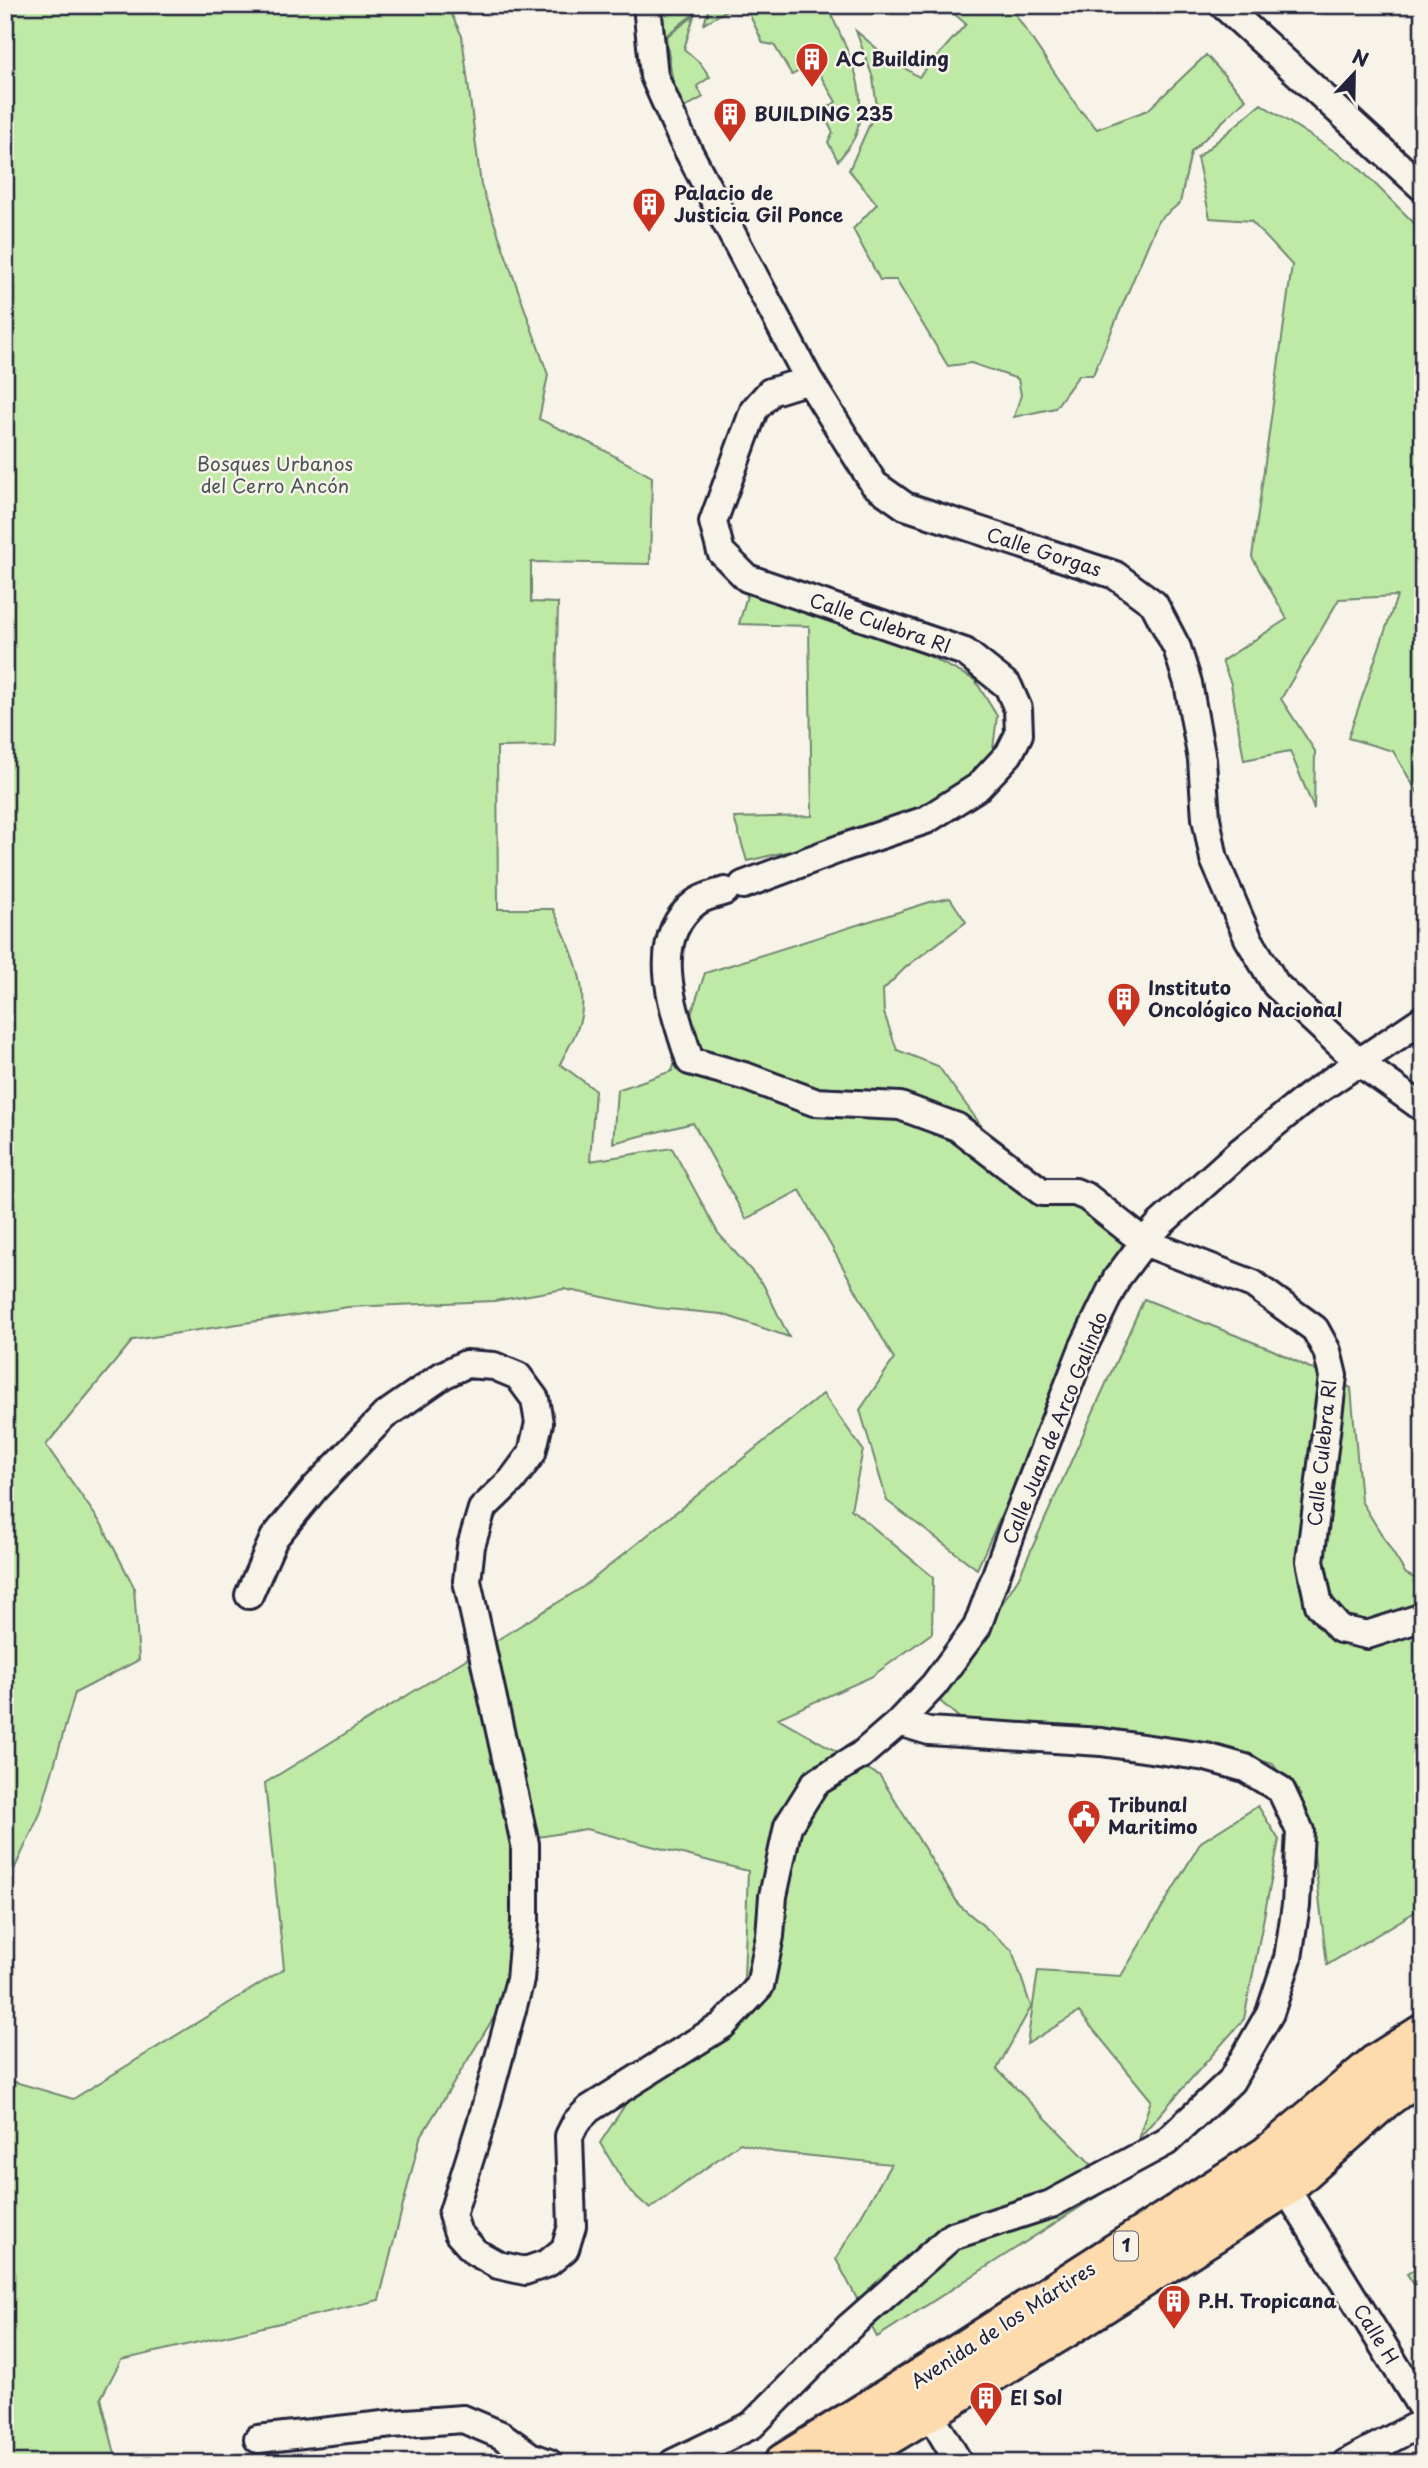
<svg xmlns="http://www.w3.org/2000/svg" width="1428" height="2468" font-family="'Playpen Sans',sans-serif">
	<style>
		.green { fill: #bfeaa6; stroke: #708670; stroke-width: 2 }
		.lines { fill: none; stroke-linecap: round; stroke-linejoin: round }
		.minor-casing { stroke: #22223b; stroke-width: 32 }
		.highway-casing { stroke: #22223b; stroke-width: 44 }
		.minor { stroke: #f7f3e8; stroke-width: 26 }
		.highway { stroke: #fedbac; stroke-width: 38 }
		.labels { text-anchor: middle; stroke-width: 5; stroke-linejoin: round; paint-order: stroke }
		.shield { fill: #f7f3e8; stroke: #62616f; stroke-width: 2 }
		.shield-label { font-size: 18px; font-weight: bold; fill: #22223b }
		.poi-label { font-size: 19px; font-weight: bold; fill: #22223b; stroke: #f7f3e8; text-anchor: start }
		.park-label { font-size: 19px; fill: #495456; stroke: #f7f3e8 }
		.street-label { font-size: 19px; fill: #22223b; stroke: #f7f3e8 }
	</style>
	<rect width="100%" height="100%" fill="#f7f3e8"/>
	<filter id="ink" filterUnits="userSpaceOnUse"><feTurbulence type="fractalNoise" baseFrequency=".0143" numOctaves="2"/><feDisplacementMap in="SourceGraphic" scale="14" xChannelSelector="R" yChannelSelector="G"/><feConvolveMatrix kernelMatrix="1 2 1 2 8 2 1 2 1" color-interpolation-filters="sRGB"/></filter>
	<g filter="url(#ink)">
		<path class="green" d="M5,5H447L462,36L481,185L548,375L539,419L598,447L652,477L650,564L531,562V602L558,603L555,746L497,747L498,909H553C569,944 591,986 579,1024C575,1038 566,1051 560,1064L595,1090L590,1161L672,1148L718,1233L763,1284L789,1337L722,1314L657,1308L564,1289L494,1301L348,1307L133,1340L46,1445L102,1525L134,1587L139,1660L75,1693L40,1814L5,1889Z
			M661,5H698L696,12L664,37Z
			M710,5H735L704,24Z
			M745,5H830L829,10C847,49 870,89 856,134C853,143 844,153 838,161L828,142L833,133L822,111L836,102L813,63L792,75L774,45L763,43Z
			M944,5H1009L1079,109L1097,129L1148,110L1206,55L1246,99L1191,152L1180,203L1158,221L1093,375H1079L1055,408L1014,417L1021,395L1018,379L971,363L948,366L896,280H880L853,229L877,204L849,170L877,108L873,78L856,31L887,57L919,77L966,24Z
			M694,16L684,49L700,63L710,77L697,86L703,97L684,108L674,91L666,37Z
			M1261,104L1356,165L1423,232V802L1393,751L1348,738L1397,596L1339,599L1281,699L1315,751L1314,809L1290,751L1244,760L1231,684L1222,661L1287,619L1252,557L1292,265L1251,221L1210,218L1197,158Z
			M749,588L900,641L975,680L997,716L993,749L977,772L945,801L876,831L747,861L734,818L812,816L809,626L739,624Z
			M950,898L966,922L906,967L883,990L884,1013L897,1050L938,1066L1025,1186L1096,1207L1125,1239L977,1569L887,1501L860,1410L894,1359L800,1190L746,1219L693,1123L613,1143L617,1090L672,1071L705,973L930,902Z
			M1144,1299L1273,1350L1351,1388L1361,1501L1406,1574L1423,1582V1907L1327,1965L1310,1819L1273,1764L1209,1745L964,1722L940,1701L1019,1577Z
			M823,1394L863,1450L851,1509L933,1577L932,1633L871,1677L778,1718L880,1776L959,1905L1012,1950L1031,2007L997,2069L1113,2186L877,2337L836,2259L891,2164L774,2152L740,2143L650,2209L628,2189L600,2143L646,2073L743,2005L748,1871L586,1829L514,1841L513,1986L420,2138L379,2300L121,2360L101,2398L116,2458L113,2463H5V2079L73,2099L284,1969L265,1783L583,1587Z
			M1258,1806L1279,1840L1244,2019L1138,2139L1151,2100L1079,2012L1027,2044L1038,1971L1121,1976L1201,1842Z
			M1423,2264V2298L1407,2274Z"/>
		<g class="lines">
			<defs>
				<path id="minor" d="M647,5L654,76L682,139L809,380L874,484L905,506L1115,575L1154,604L1177,648L1188,683L1202,760L1206,818L1214,859L1248,938L1276,985L1360,1063L1423,1108
					M1223,5L1423,188
					M743,885L842,848L926,820L978,787L1009,754L1019,734L1018,709L1008,686L965,652L747,578L721,552L713,522L754,410L770,392L809,380
					M725,891C716,894 702,897 695,903C646,941 675,1013 690,1061L747,1077L814,1102L900,1106L957,1127L1042,1192H1075L1087,1197L1144,1242L1253,1284L1315,1329L1327,1351L1333,1376L1310,1561L1319,1605L1340,1629L1367,1635L1423,1617
					M249,1595L274,1538L315,1488L384,1416L443,1375L466,1364L494,1366L518,1376L535,1399L539,1423L532,1453L512,1480L482,1509L471,1546L467,1581L525,1844V1922L520,1980L482,2120L452,2215L458,2233L475,2252L498,2265L525,2271L548,2263L565,2249L572,2226L569,2136L576,2122L589,2109L723,2025L760,1986L770,1936L773,1896L788,1826L815,1783L861,1755L899,1722L934,1685L977,1627L1015,1523L1083,1348L1117,1278L1144,1242L1160,1224L1241,1151L1309,1096L1423,1019
					M1285,2187L1423,2410
					M928,2410L959,2463
					M258,2439L392,2424L463,2419L501,2435L530,2456L549,2463
					M673,2463L752,2425L849,2327L952,2236L1051,2204L1166,2142L1231,2081L1270,2013L1288,1958L1296,1905L1300,1831L1281,1790L1245,1768L1206,1757L1101,1742L929,1731L899,1722
					M1346,2463L1423,2422"/>
				<path id="highway" d="M784,2463L968,2348L1267,2156L1376,2064L1423,2034
					M842,2463L1062,2330L1285,2187L1383,2100L1423,2070"/>
			</defs>
			<use href="#minor" class="minor-casing"/>
			<use href="#highway" class="highway-casing"/>
			<use href="#minor" class="minor"/>
			<use href="#highway" class="highway"/>
		</g>
	</g>
	<defs>
		<symbol id="building-pin" viewBox="-11 -11 22 30"><path d="M0 17L-7.5 6A9.5 9.5 0 1 1 7.5 6Z" fill="#c8321e" stroke="#f7f3e8"/><path d="M-4-6H4V6H1V3H-1V6H-4ZM-2.5-4.3h1.7v1.8h-1.7ZM.8-4.3h1.7v1.8H.8ZM-2.5-1h1.7V.8h-1.7ZM.8-1h1.7V.8H.8Z" fill="#fff"/></symbol>
		<symbol id="civic-pin" viewBox="-11 -11 22 30"><path d="M0 17L-7.5 6A9.5 9.5 0 1 1 7.5 6Z" fill="#c8321e" stroke="#f7f3e8"/><path d="M-.6-6.5H3V-4.5H.6V-3L4-1V1h2V6H-6V1h2V-1L-.6-3ZM-1.2 2.5V6h2.4V2.5Z" fill="#fff"/></symbol>
	</defs>
	<g fill-rule="evenodd">
		<use href="#building-pin" x="793" y="40" width="38" height="52"/>
		<use href="#building-pin" x="711" y="95" width="38" height="52"/>
		<use href="#building-pin" x="630" y="185" width="38" height="52"/>
		<use href="#building-pin" x="1105" y="980" width="38" height="52"/>
		<use href="#civic-pin" x="1065" y="1797" width="38" height="52"/>
		<use href="#building-pin" x="1155" y="2282" width="38" height="52"/>
		<use href="#building-pin" x="967" y="2379" width="38" height="52"/>
	</g>
	<g class="labels">
		<rect class="shield" x="1114" y="2231.5" width="24" height="29" rx="5"/>
		<g class="shield-label">
			<text x="1126" y="2252">1</text>
		</g>
		<g class="poi-label">
			<text x="836" y="66">AC Building</text>
			<text x="754" y="121">BUILDING 235</text>
			<text x="674" y="200">Palacio de<tspan x="674" dy="22">Justicia Gil Ponce</tspan></text>
			<text x="1148" y="995">Instituto<tspan x="1148" dy="22">Oncológico Nacional</tspan></text>
			<text x="1108" y="1812">Tribunal<tspan x="1108" dy="22">Maritimo</tspan></text>
			<text x="1198" y="2308">P.H. Tropicana</text>
			<text x="1010" y="2405">El Sol</text>
		</g>
		<g class="park-label">
			<text x="275" y="471">Bosques Urbanos<tspan x="275" dy="22">del Cerro Ancón</tspan></text>
		</g>
		<g class="street-label">
			<text transform="translate(1044 552) rotate(18)" y="7">Calle Gorgas</text>
			<text transform="translate(880 623) rotate(19)" y="7">Calle Culebra Rl</text>
			<text transform="translate(1055 1428) rotate(-68)" y="7">Calle Juan de Arco Galindo</text>
			<text transform="translate(1322 1453) rotate(-84)" y="7">Calle Culebra Rl</text>
			<text transform="translate(1003 2325) rotate(-33)" y="7">Avenida de los Mártires</text>
			<text transform="translate(1376 2334) rotate(58)" y="7">Calle H</text>
		</g>
	</g>
	<rect width="1428" height="2468" fill="none" stroke="#f7f3e8" stroke-width="28"/>
	<rect x="14" y="14" width="1400" height="2440" fill="none" stroke="#22223b" stroke-width="2.5" filter="url(#ink)"/>
	<g transform="translate(1354 74) rotate(22)" stroke="#f7f3e8" stroke-width="5" paint-order="stroke">
	<path d="M0-5L12 26L0 18L-12 26Z" fill="#22223b"/>
	<text y="-10" font-size="19" font-weight="bold" text-anchor="middle" fill="#22223b">N</text>
	</g>
</svg>
